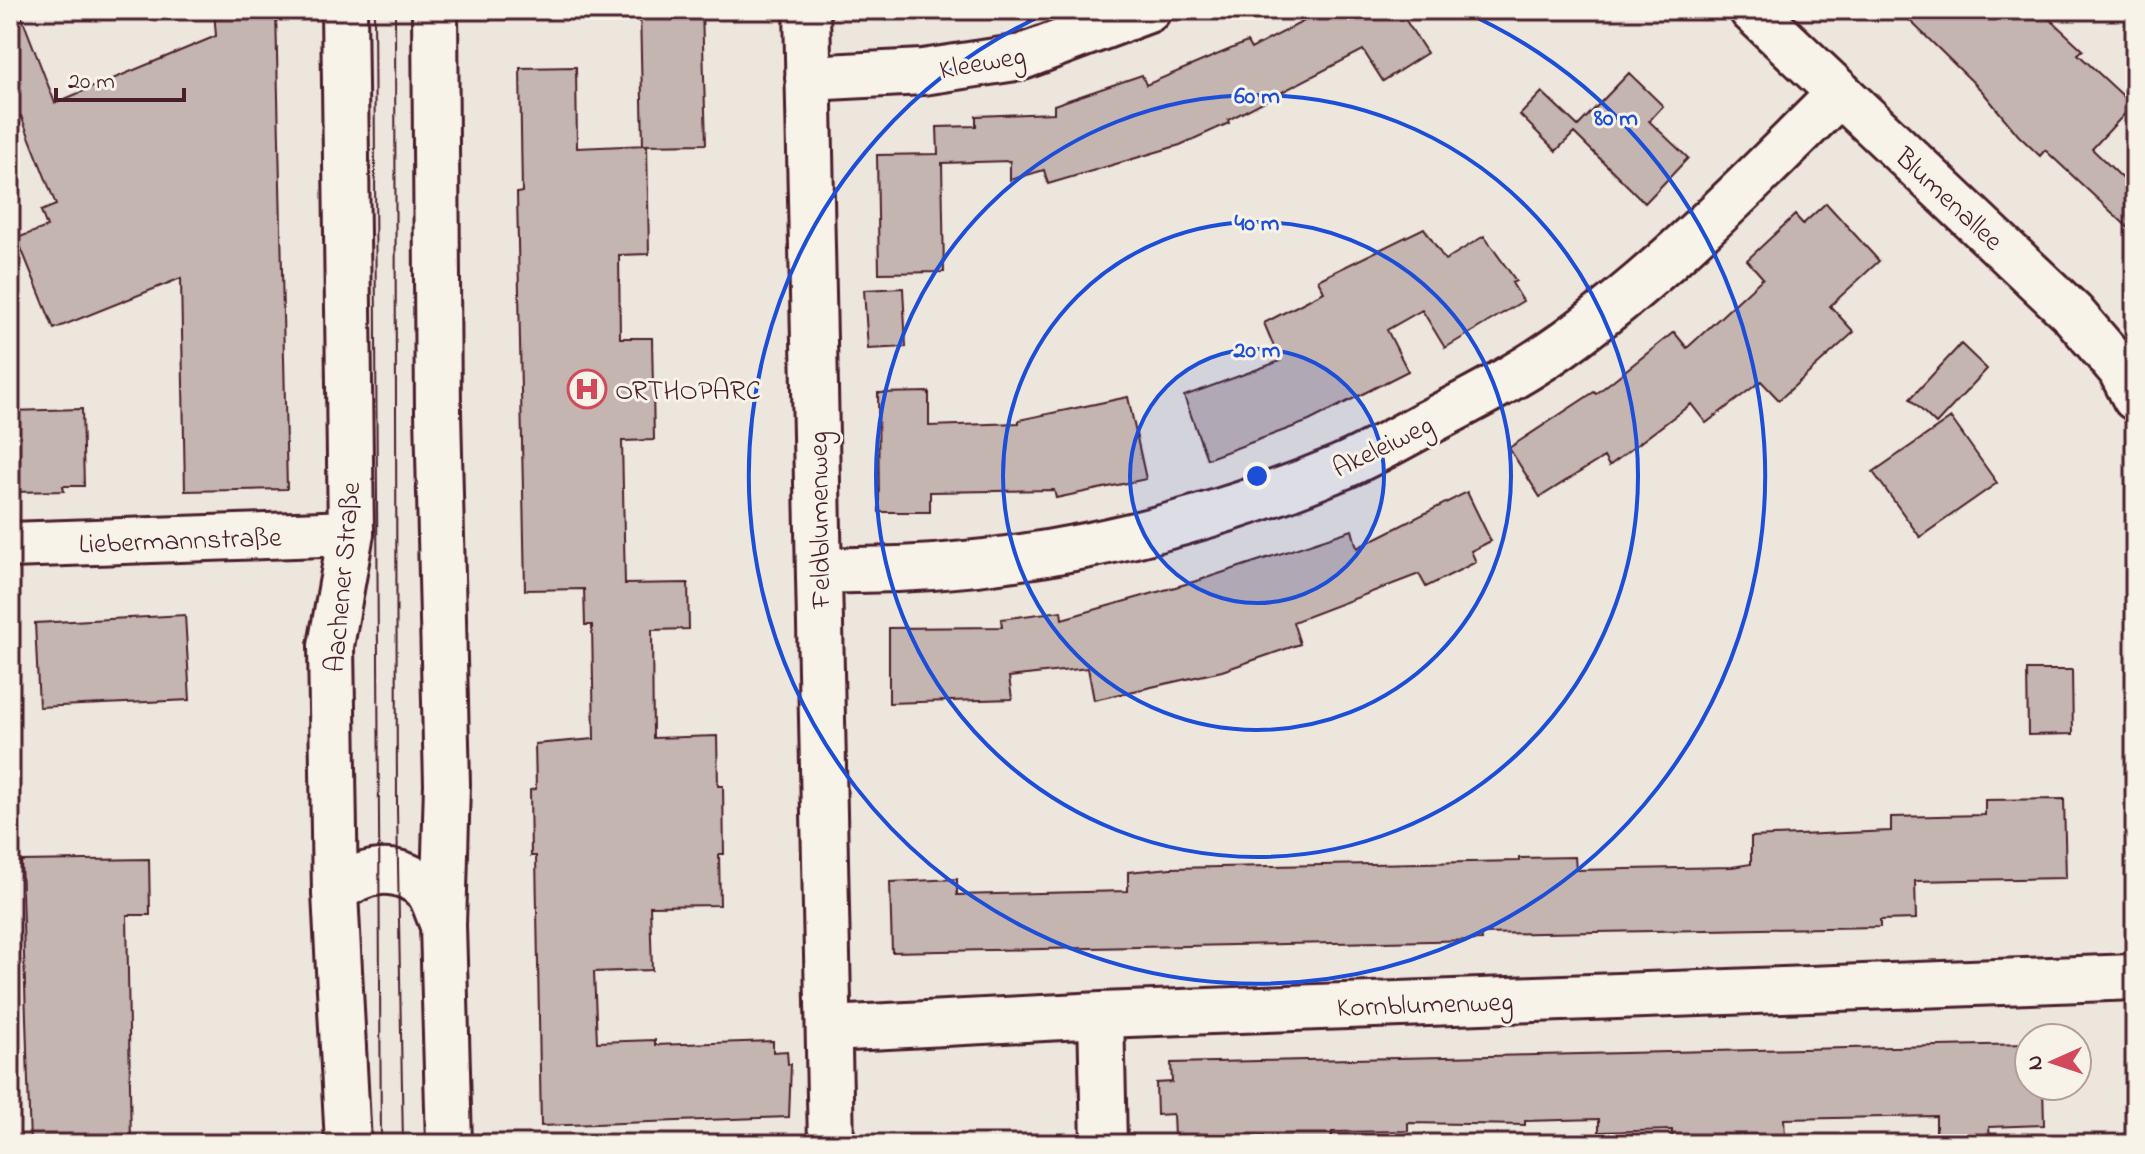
<svg xmlns="http://www.w3.org/2000/svg" width="2145" height="1154" font-family="'Indie Flower',sans-serif">
	<style>
		.building { fill: #c4b5b0; stroke: #4a1f2b; stroke-width: 2 }
		.lines { fill: none; stroke-linecap: round; stroke-linejoin: round }
		.minor-casing { stroke: #4a1f2b; stroke-width: 50 }
		.major-casing { stroke: #4a1f2b; stroke-width: 50 }
		.minor { stroke: #f7f3e8; stroke-width: 44 }
		.major { stroke: #f7f3e8; stroke-width: 44 }
		.tram { stroke: #4a1f2b; stroke-width: 2 }
		.ring { fill: none; stroke: #1d4ed8; stroke-width: 4 }
		.labels { text-anchor: middle; stroke-width: 6; stroke-linejoin: round; paint-order: stroke }
		.street-label { font-size: 28px; fill: #4a1f2b; stroke: #f7f3e8 }
		.poi-label { font-size: 28px; fill: #4a1f2b; stroke: #f7f3e8; text-anchor: start }
		.centre { fill: #1d4ed8; stroke: #f7f3e8; stroke-width: 4 }
		.ring-label { font-size: 24px; text-anchor: middle; font-weight: bold; fill: #1d4ed8; stroke: #f7f3e8; stroke-width: 6; stroke-linejoin: round; paint-order: stroke }
	</style>
	<rect width="100%" height="100%" fill="#ece6dd"/>
	<filter id="ink" filterUnits="userSpaceOnUse"><feTurbulence type="fractalNoise" baseFrequency=".0125" numOctaves="2"/><feDisplacementMap in="SourceGraphic" scale="16" xChannelSelector="R" yChannelSelector="G"/><feConvolveMatrix kernelMatrix="1 2 1 2 8 2 1 2 1" color-interpolation-filters="sRGB"/></filter>
	<g filter="url(#ink)">
		<path class="building" d="M10,10H19L55,103L216,36L214,10H276L287,489L185,491L181,278L54,329L17,238L47,227L41,211L56,205L21,116L10,120Z
			M640,10H702L706,144L643,145Z
			M1325,10H1399L1427,53L1383,81L1363,50L1228,120L1229,123L1180,145L1048,184L1044,170L1010,180V161L942,163L944,272L879,273L877,155L938,154L937,127L976,126V116L1054,113V105L1142,75L1146,85L1247,42L1251,49Z
			M1899,10H2040L2083,50L2078,54L2133,105L2092,149L2135,190V234L2045,150L2040,156L2018,135L1982,91Z
			M576,67L577,148L647,145L649,254L619,255L620,338H652L654,440L622,441L625,584L688,583L689,629L652,630L653,738L717,736L718,786H723L724,854H719L720,905L650,906L652,970L594,972L597,1042L655,1040V1045L773,1041V1052L787,1051L788,1064H791L789,1117L541,1126L536,856H531L530,790L536,789L535,744L594,739L592,625H585L584,589L525,590L517,193L522,192L520,68Z
			M1629,73L1663,106L1649,121L1688,158L1645,203L1574,133L1556,151L1520,115L1542,92L1578,126Z
			M1826,203L1879,261L1830,306L1854,332L1779,400L1761,381L1706,423L1691,404L1609,466L1604,457L1540,497L1509,448L1594,392L1596,394L1674,332L1687,348L1763,278L1747,260L1795,215L1803,224Z
			M1424,228L1445,260L1484,236L1516,281L1512,283L1523,301L1445,348L1422,310L1387,330L1408,371L1309,421L1207,459L1184,396L1280,361L1264,323L1324,292L1318,280Z
			M903,288L906,347L868,349L864,290Z
			M1961,344L1987,369L1936,424L1910,399Z
			M929,392V426L1019,423V420L1128,397L1146,479L1056,498L1054,490L930,492V512H879L878,393Z
			M82,409L84,486H63L64,491L10,492V411Z
			M1951,418L1997,483L1920,537L1873,472Z
			M1467,492L1491,541L1471,551L1476,562L1426,587L1419,574L1293,622L1300,644L1222,671L1094,700L1088,668L1009,677L1012,699L889,703V628L1002,627L1001,619L1061,611L1062,619L1200,580L1352,530L1357,548Z
			M185,615L190,700L39,707L35,623Z
			M2027,670H2072L2073,734L2028,735Z
			M2064,799L2066,878L1915,881L1916,919L1880,920V927L1481,934L1482,940L1431,941L892,952L890,882L957,879V895L1128,891V872L1171,868L1519,861V858L1575,857L1576,870L1732,867L1751,864V837L1891,831V817L1985,815V800Z
			M149,859L150,915H127L131,1144H30L21,861Z
			M2029,1044V1086H2043L2044,1125L1989,1127L1990,1137L1936,1139V1116L1784,1119L1785,1136L1672,1139V1130L1599,1132V1119L1525,1121V1125L1408,1123V1131L1332,1132V1139L1264,1140V1136L1174,1138L1173,1114L1157,1115L1156,1083L1172,1082L1171,1063Z"/>
		<g class="lines">
			<defs>
				<path id="minor" d="M807,10L831,1144
					M1752,10L2073,314L2120,369L2135,398
					M808,78L923,72L1022,57L1148,10
					M10,545L351,533
					M820,570C997,574 1176,536 1339,468C1370,455 1400,437 1431,421C1481,395 1531,369 1576,335C1671,264 1756,177 1840,93
					M1101,1015L1104,1144
					M830,1029L1101,1015L2135,977"/>
				<path id="major" d="M344,10L351,533L331,646L335,893L348,1144
					M435,10L438,412L447,784L443,925L449,1144
					M335,893C361,869 399,862 427,890C434,898 438,915 443,925"/>
			</defs>
			<use href="#minor" class="minor-casing"/>
			<use href="#major" class="major-casing"/>
			<use href="#minor" class="minor"/>
			<use href="#major" class="major"/>
			<path class="tram" d="M374,10L381,1144
				M395,10L397,809L403,1144"/>
		</g>
	</g>
	<circle cx="1257" cy="476" r="127" fill="#1d4ed8" fill-opacity=".12"/>
	<g class="ring">
		<circle cx="1257" cy="476" r="127"/>
		<circle cx="1257" cy="476" r="254"/>
		<circle cx="1257" cy="476" r="381"/>
		<path d="M1460 10A508 508 0 1 1 1054 10"/>
	</g>
	<defs>
		<symbol id="hospital-ring" viewBox="-11 -11 22 22"><circle r="9.5" fill="#f7f3e8" stroke="#d1495b" stroke-width="1.5"/><path d="M-5-5h3v3.5h4V-5h3V5h-3V1.5h-4V5h-3Z" fill="#d1495b"/></symbol>
	</defs>
	<g fill-rule="evenodd">
		<use href="#hospital-ring" x="565" y="367" width="44" height="44"/>
	</g>
	<g class="labels">
		<g class="street-label">
			<text transform="translate(982 61) rotate(-10)" y="10">Kleeweg</text>
			<text transform="translate(1950 198) rotate(43)" y="10">Blumenallee</text>
			<text transform="translate(1382 445) rotate(-26)" y="10">Akeleiweg</text>
			<text transform="translate(818 520) rotate(-91)" y="10">Feldblumenweg</text>
			<text transform="translate(180 539) rotate(-2)" y="10">Liebermannstraße</text>
			<text transform="translate(341 577) rotate(-85)" y="10">Aachener Straße</text>
			<text transform="translate(1425 1003) rotate(-2)" y="10">Kornblumenweg</text>
		</g>
		<g class="poi-label">
			<text x="615" y="399">ORTHOPARC</text>
		</g>
	</g>
	<circle cx="1257" cy="476" r="12" class="centre"/>
	<g class="ring-label">
		<text x="1257" y="103">60 m</text>
		<text x="1616" y="125">80 m</text>
		<text x="1257" y="230">40 m</text>
		<text x="1257" y="357">20 m</text>
	</g>
	<rect width="2145" height="1154" fill="none" stroke="#f7f3e8" stroke-width="40"/>
	<rect x="20" y="20" width="2105" height="1114" fill="none" stroke="#4a1f2b" stroke-width="3" filter="url(#ink)"/>
	<g transform="translate(2053 1062) rotate(267)"><circle r="38" fill="#f7f3e8" stroke="#b29e9c" stroke-width="2"/>
	<path d="M0-6L14 30L0 20L-14 30Z" fill="#d1495b"/>
	<text y="-12" font-size="22" font-weight="bold" text-anchor="middle" fill="#4a1f2b">N</text>
	</g>
	<path d="M56 88v12h128v-12" fill="none" stroke="#4a1f2b" stroke-width="4"/>
	<text x="68" y="88" font-size="24" fill="#4a1f2b" stroke="#f7f3e8" stroke-width="6" paint-order="stroke">20 m</text>
</svg>
